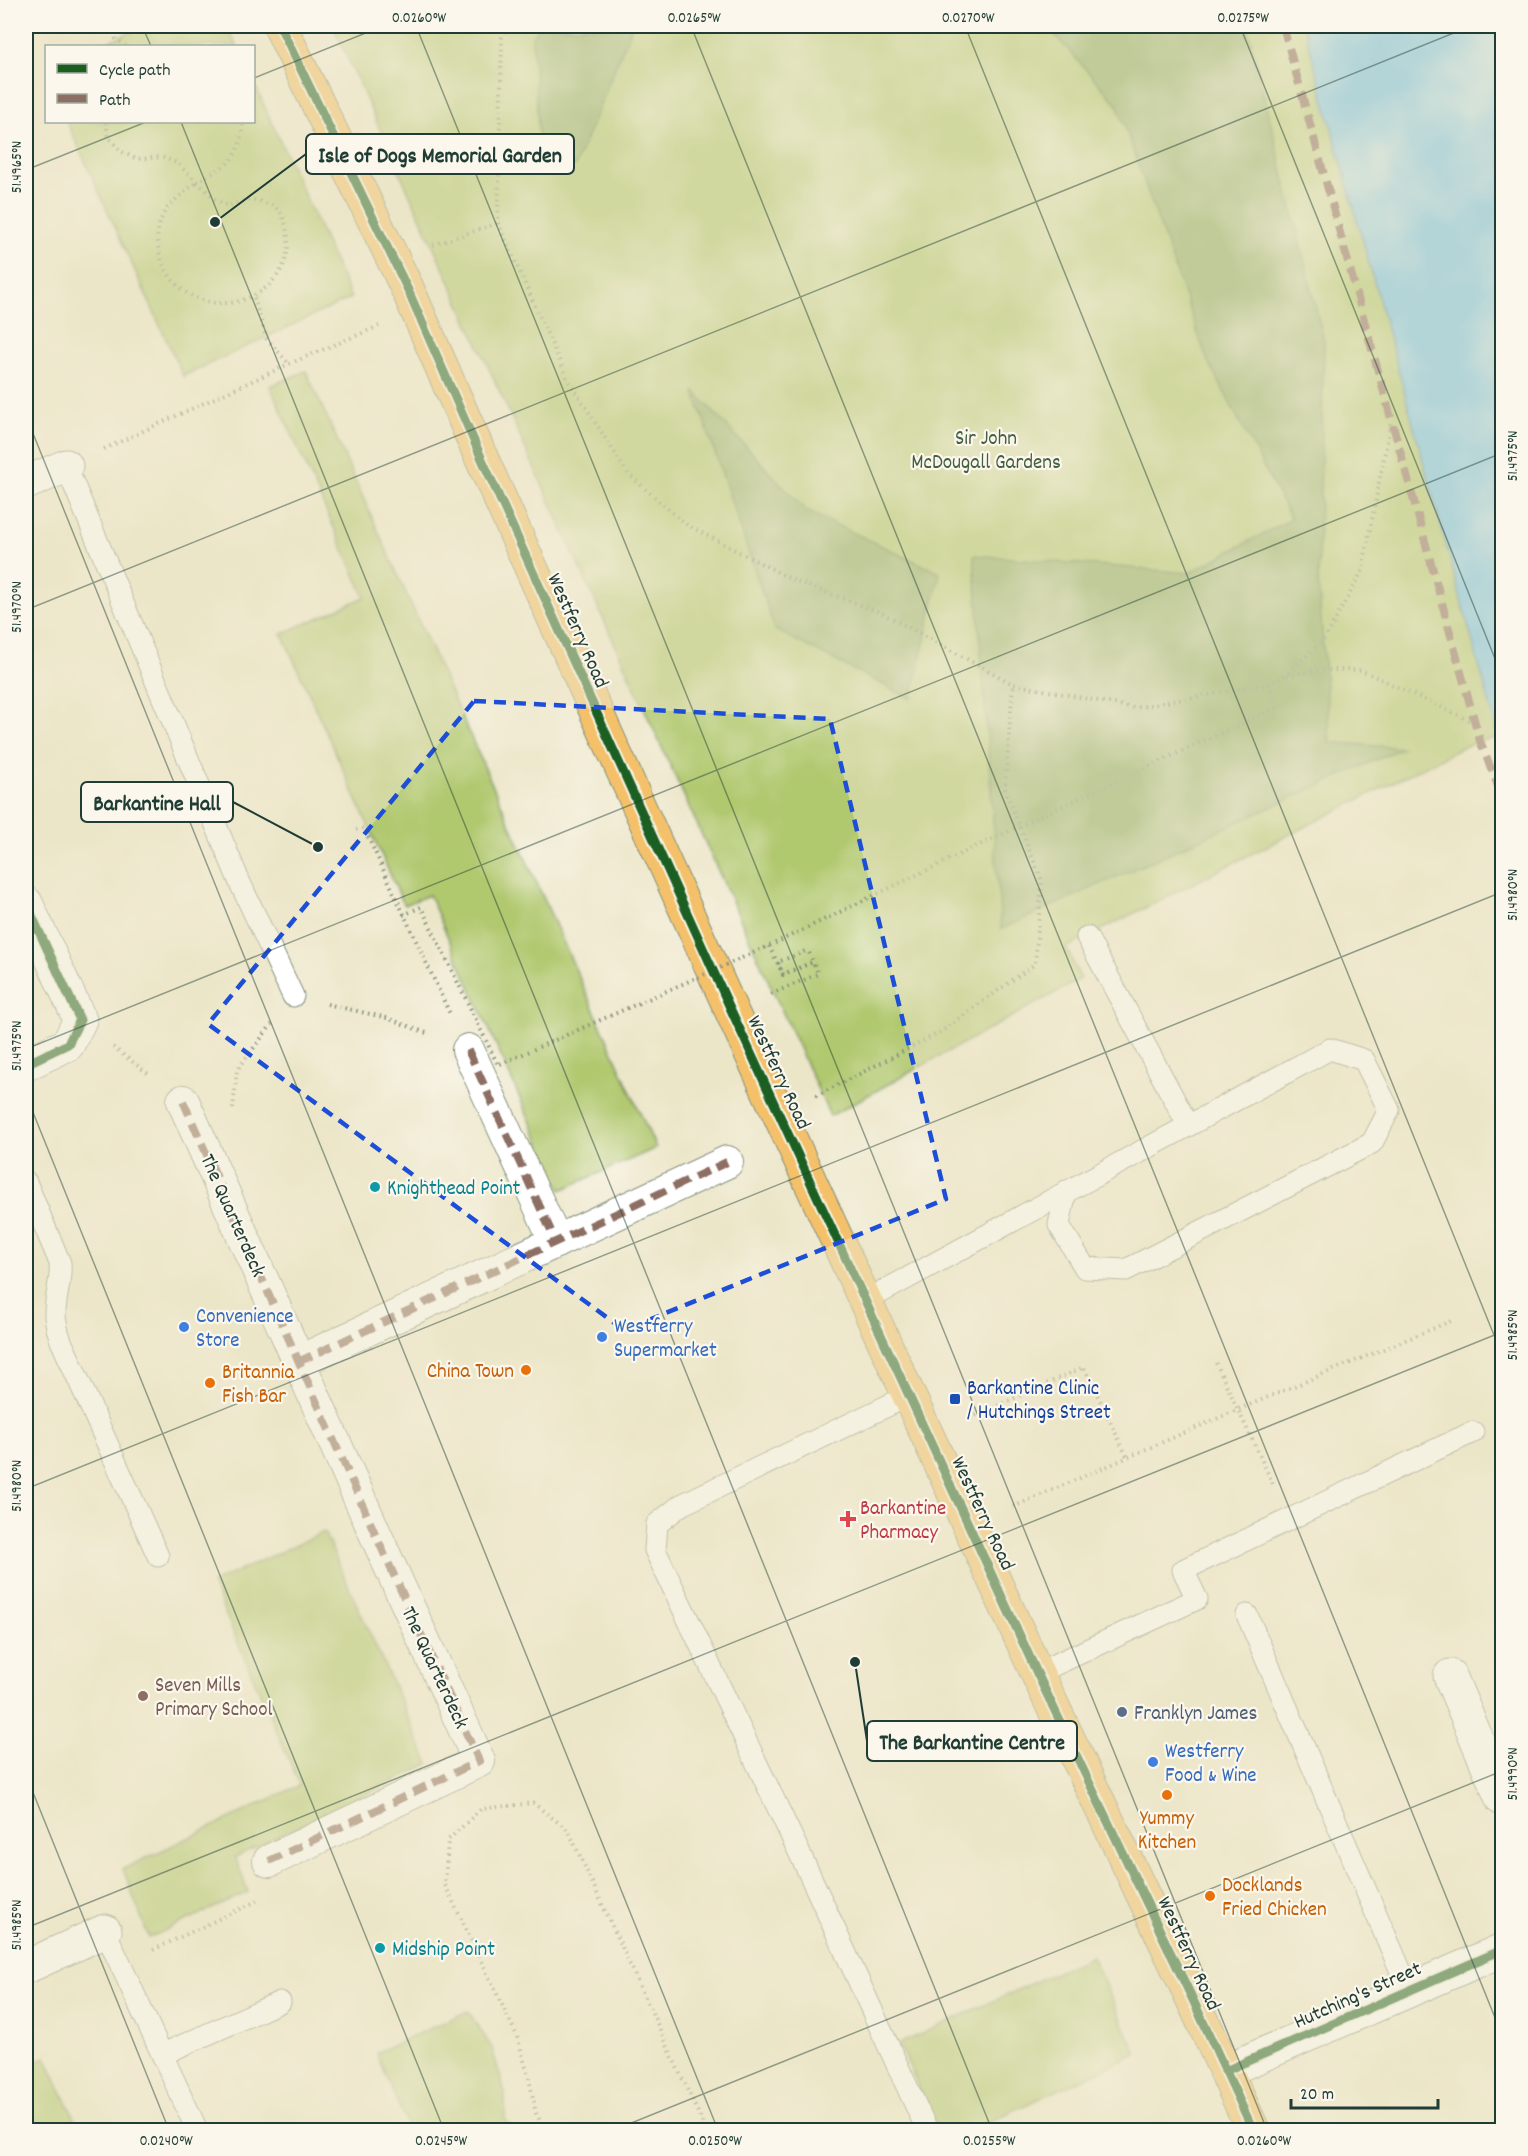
<svg xmlns="http://www.w3.org/2000/svg" width="1528" height="2156" font-family="Dekko,sans-serif">
	<style>
		.green { fill: #b0c86e; stroke: #688251; stroke-width: 1.5 }
		.forest { fill: #8cac61; stroke: #56744a; stroke-width: 1.5 }
		.water { fill: #70c1ec; stroke: #487f90; stroke-width: 1.5 }
		.lines { fill: none; stroke-linecap: round; stroke-linejoin: round }
		.service-casing { stroke: #86927e; stroke-width: 23 }
		.pedestrian-casing { stroke: #86927e; stroke-width: 34 }
		.minor-casing { stroke: #86927e; stroke-width: 35 }
		.primary-casing { stroke: #86927e; stroke-width: 35 }
		.path { stroke: #86927e; stroke-width: 4; stroke-dasharray: 1.5 4.5; stroke-linecap: butt }
		.service { stroke: #fff; stroke-width: 21 }
		.pedestrian { stroke: #fff; stroke-width: 32 }
		.minor { stroke: #fff; stroke-width: 33 }
		.primary { stroke: #f4c16a; stroke-width: 33 }
		.path-bridge { stroke: #86927e; stroke-width: 4; stroke-dasharray: 1.5 4.5; stroke-linecap: butt }
		.quiet { stroke: #8d6e63; stroke-width: 8; stroke-dasharray: 15 8; stroke-linecap: butt }
		.cycleway-casing { stroke: #fbf7ec; stroke-width: 13 }
		.cycleway { stroke: #1b5e20; stroke-width: 9 }
		.marked { fill: none; stroke: #1d4ed8; stroke-width: 4.5; stroke-dasharray: 12 8; stroke-linejoin: round }
		.ticks { fill: none; stroke: #1f3d34; stroke-width: 1.5; stroke-opacity: 0.45 }
		.culture-dot { fill: #0f9aa8; stroke: #fbf7ec; stroke-width: 2 }
		.shop-dot { fill: #3f7fe0; stroke: #fbf7ec; stroke-width: 2 }
		.food-dot { fill: #e8710a; stroke: #fbf7ec; stroke-width: 2 }
		.transit-dot { fill: #1a4fb4; stroke: #fbf7ec; stroke-width: 2 }
		.health-dot { fill: #e0444e; stroke: #fbf7ec; stroke-width: 2 }
		.education-dot { fill: #8d6e63; stroke: #fbf7ec; stroke-width: 2 }
		.service-dot { fill: #5c6f8a; stroke: #fbf7ec; stroke-width: 2 }
		.labels { text-anchor: middle; stroke-width: 4.5; stroke-linejoin: round; paint-order: stroke }
		.park-label { font-size: 21px; fill: #436042; stroke: #fbf7ec }
		.street-label { font-size: 21px; fill: #1f3d34; stroke: #fbf7ec }
		.culture-label { font-size: 21px; fill: #0d838f; stroke: #fbf7ec; text-anchor: start }
		.shop-label { font-size: 21px; fill: #366cbe; stroke: #fbf7ec; text-anchor: start }
		.food-label { font-size: 21px; fill: #c56008; stroke: #fbf7ec; text-anchor: start }
		.transit-label { font-size: 21px; fill: #164399; stroke: #fbf7ec; text-anchor: start }
		.health-label { font-size: 21px; fill: #be3a42; stroke: #fbf7ec; text-anchor: start }
		.education-label { font-size: 21px; fill: #785e54; stroke: #fbf7ec; text-anchor: start }
		.service-label { font-size: 21px; fill: #4e5e75; stroke: #fbf7ec; text-anchor: start }
		.leader { fill: none; stroke: #1f3d34; stroke-width: 2 }
		.callout-dot { fill: #1f3d34; stroke: #fbf7ec; stroke-width: 2 }
		.callout { fill: #fbf7ec; stroke: #1f3d34; stroke-width: 2 }
		.callout-label { font-size: 22px; text-anchor: middle; font-weight: bold; fill: #1f3d34 }
		.neatline { fill: none; stroke: #1f3d34; stroke-width: 2 }
		.ticks-label { font-size: 15px; text-anchor: middle; fill: #1f3d34 }
	</style>
	<rect width="100%" height="100%" fill="#fbf7ec"/>
	<filter id="ink" filterUnits="userSpaceOnUse"><feTurbulence type="fractalNoise" baseFrequency=".0167" numOctaves="2"/><feDisplacementMap in="SourceGraphic" scale="12" xChannelSelector="R" yChannelSelector="G"/><feConvolveMatrix kernelMatrix="1 2 1 2 8 2 1 2 1" color-interpolation-filters="sRGB"/></filter>
	<filter id="wash" filterUnits="userSpaceOnUse"><feTurbulence type="fractalNoise" baseFrequency=".008" numOctaves="4" result="noise"/><feDisplacementMap in="SourceGraphic" scale="24" xChannelSelector="R" yChannelSelector="G"/><feGaussianBlur stdDeviation="1.35" result="paint"/><feColorMatrix in="noise" values="0 0 0 0 0 0 0 0 0 0 0 0 0 0 0 0 0 1.4 0 .05"/><feComposite in="paint" operator="in"/></filter>
	<g filter="url(#wash)">
		<rect width="100%" height="100%" fill="#ece6c9"/>
		<path class="green" d="M144,26H227L237,46H98Z
			M333,26H1483L1502,135V765L1498,756L1499,738L1480,741L1463,747L1087,937L1066,948L1081,979L830,1116Z
			M254,83L351,298L183,376L67,122H254Z
			M306,371L656,1148L561,1190L429,895L404,905L282,634L365,597L270,386Z
			M324,1532L429,1764L235,1857L248,1892L149,1938L123,1869L300,1785L212,1583Z
			M1092,1956L1137,2054L971,2130H939L899,2044Z
			M468,2011L492,2048L505,2093V2121L514,2130H409L376,2053Z
			M46,2057L80,2130H26V2067Z"/>
		<path class="forest" d="M539,26H632L575,166L541,170L532,37Z
			M1047,26H1247L1324,341L1318,578L1330,742L1402,748L1001,929L974,555L1189,573L1291,519L1207,359L1117,104Z
			M694,391L806,511L940,573L911,699L775,630Z"/>
		<path class="water" d="M1304,26H1502V765L1498,756L1499,738Z"/>
	</g>
	<g filter="url(#ink)">
		<g class="lines">
			<defs>
				<path id="service" d="M66,466L240,883L293,996
					M1087,937L1188,1125
					M26,1182L60,1263C62,1281 54,1299 55,1317C56,1325 58,1333 61,1341L158,1556
					M867,1300L1330,1049L1364,1060L1389,1110L1372,1143L1126,1270L1085,1268L1059,1225L1066,1191
					M910,1395L681,1505L657,1524L655,1550L808,1871L927,2130
					M1247,1615L1409,1990
					M1037,1673L1197,1599L1183,1570L1473,1432
					M105,1931L197,2130
					M163,2054L280,2002"/>
				<path id="pedestrian" d="M468,1050L556,1242
					M183,1101L382,1549L479,1761L269,1861
					M298,1362L727,1162"/>
				<path id="minor" d="M26,483L66,466
					M26,903L80,1020L68,1044L26,1064
					M1450,1676L1502,1799
					M26,1967L105,1931
					M1225,2071L1502,1950"/>
				<path id="primary" d="M280,26L408,290L481,457L731,1010L1037,1673L1193,2000L1253,2130"/>
			</defs>
			<use href="#service" class="service-casing"/>
			<use href="#pedestrian" class="pedestrian-casing"/>
			<use href="#minor" class="minor-casing"/>
			<use href="#primary" class="primary-casing"/>
			<path class="path" d="M113,26L116,39L126,46
				M507,26L502,37L498,223L567,378L628,474L687,525L793,580L882,613L1013,684L1134,708L1269,684L1286,675L1325,639L1362,571L1391,421
				M106,122L108,137L122,152L137,159L162,157L177,163L197,182C230,162 239,163 243,122
				M197,182L215,199L228,206C236,204 246,199 254,200C258,200 264,203 268,204C280,208 283,215 286,227C301,285 230,324 184,291C162,275 149,239 164,213C169,203 188,190 197,182Z
				M433,245L498,223
				M254,298L266,338L289,364
				M104,449L289,364L379,326
				M1287,675L1323,670H1361L1475,723
				M1269,684L1278,707
				M356,830L364,828L450,1014
				M771,994L818,974L813,962L783,975L778,962L808,950
				M327,1004L387,1018L429,1034
				M113,1047L150,1075
				M816,1096L939,1033L1035,964L1042,881L1005,790L1013,684
				M233,1109L237,1070L272,1024
				M1216,1363L1274,1486
				M970,1418L1084,1367L1128,1459
				M1013,1507L1237,1410L1451,1321
				M153,1950L257,1901
				M545,2130L536,2113L529,2078L517,2036L445,1885L448,1840L481,1809L533,1803L568,1830L706,2130
				M697,2130L705,2127"/>
			<use href="#service" class="service"/>
			<use href="#pedestrian" class="pedestrian"/>
			<use href="#minor" class="minor"/>
			<use href="#primary" class="primary"/>
			<path class="path-bridge" d="M403,915L421,907L498,1065L769,946L1021,825L1278,707
				M769,946L783,974L813,962L808,950"/>
			<path class="quiet" d="M1283,26L1480,741L1502,796
				M468,1050L556,1242
				M183,1101L382,1549L479,1761L269,1861
				M298,1362L727,1162"/>
			<defs>
				<path id="cycleway" d="M280,26L408,290L481,457L731,1010L1037,1673L1193,2000L1253,2130
					M26,903L80,1020L68,1044L26,1064
					M1225,2071L1502,1950"/>
			</defs>
			<use href="#cycleway" class="cycleway-casing"/>
			<use href="#cycleway" class="cycleway"/>
		</g>
	</g>
	<path d="M0 0H1528V2156H0ZM474,701L830,719L946,1199L624,1330L208,1024Z" fill="#ece6c9" fill-opacity=".55" fill-rule="evenodd"/>
	<path class="marked" d="M474,701L830,719L946,1199L624,1330L208,1024Z"/>
	<path class="ticks" d="M142,26L151,46M416,26L1267,2130M691,26L1502,2035M965,26L1502,1355M1240,26L1502,676M254,78L383,26M181,122L992,2130M26,170L146,122M26,416L718,2130M26,610L1471,26M26,1049L1502,453M26,1095L444,2130M26,1489L1502,892M26,1775L169,2130M26,1928L1502,1332M614,2130L1502,1771"/>
	<g class="culture-dot">
		<circle cx="375" cy="1187" r="6"/>
		<circle cx="380" cy="1948" r="6"/>
	</g>
	<g class="shop-dot">
		<circle cx="184" cy="1327" r="6"/>
		<circle cx="602" cy="1337" r="6"/>
		<circle cx="1153" cy="1762" r="6"/>
	</g>
	<g class="food-dot">
		<circle cx="526" cy="1370" r="6"/>
		<circle cx="210" cy="1383" r="6"/>
		<circle cx="1167" cy="1795" r="6"/>
		<circle cx="1210" cy="1896" r="6"/>
	</g>
	<rect class="transit-dot" x="949" y="1393" width="12" height="12" rx="3"/>
	<path class="health-dot" d="M845 1510h6v6h6v6h-6v6h-6v-6h-6v-6h6z"/>
	<circle class="education-dot" cx="143" cy="1696" r="6"/>
	<circle class="service-dot" cx="1122" cy="1712" r="6"/>
	<g class="labels">
		<g class="park-label">
			<text x="986" y="444">Sir John<tspan x="986" dy="24">McDougall Gardens</tspan></text>
		</g>
		<g class="street-label">
			<text transform="translate(579 630) rotate(66)" y="7">Westferry Road</text>
			<text transform="translate(780 1072) rotate(65)" y="7">Westferry Road</text>
			<text transform="translate(234 1215) rotate(66)" y="7">The Quarterdeck</text>
			<text transform="translate(984 1513) rotate(65)" y="7">Westferry Road</text>
			<text transform="translate(436 1667) rotate(65)" y="7">The Quarterdeck</text>
			<text transform="translate(1190 1953) rotate(65)" y="7">Westferry Road</text>
			<text transform="translate(1357 1994) rotate(-24)" y="7">Hutching's Street</text>
		</g>
		<g class="culture-label">
			<text x="387" y="1194">Knighthead Point</text>
			<text x="392" y="1955">Midship Point</text>
		</g>
		<g class="shop-label">
			<text x="196" y="1322">Convenience<tspan x="196" dy="24">Store</tspan></text>
			<text x="614" y="1332">Westferry<tspan x="614" dy="24">Supermarket</tspan></text>
			<text x="1165" y="1757">Westferry<tspan x="1165" dy="24">Food &amp; Wine</tspan></text>
		</g>
		<g class="food-label">
			<text x="514" y="1377" text-anchor="end">China Town</text>
			<text x="222" y="1378">Britannia<tspan x="222" dy="24">Fish Bar</tspan></text>
			<text x="1167" y="1824" text-anchor="middle">Yummy<tspan x="1167" dy="24">Kitchen</tspan></text>
			<text x="1222" y="1891">Docklands<tspan x="1222" dy="24">Fried Chicken</tspan></text>
		</g>
		<g class="transit-label">
			<text x="967" y="1394">Barkantine Clinic<tspan x="967" dy="24">/ Hutchings Street</tspan></text>
		</g>
		<g class="health-label">
			<text x="860" y="1514">Barkantine<tspan x="860" dy="24">Pharmacy</tspan></text>
		</g>
		<g class="education-label">
			<text x="155" y="1691">Seven Mills<tspan x="155" dy="24">Primary School</tspan></text>
		</g>
		<g class="service-label">
			<text x="1134" y="1719">Franklyn James</text>
		</g>
	</g>
	<path class="leader" d="M215 222L306 154M318 847L233 802M855 1662L867 1741"/>
	<g class="callout-dot">
		<circle cx="215" cy="222" r="6"/>
		<circle cx="318" cy="847" r="6"/>
		<circle cx="855" cy="1662" r="6"/>
	</g>
	<g class="callout">
		<rect x="306" y="134" width="268" height="40" rx="6"/>
		<rect x="81" y="782" width="152" height="40" rx="6"/>
		<rect x="867" y="1721" width="210" height="40" rx="6"/>
	</g>
	<g class="callout-label">
		<text x="440" y="162">Isle of Dogs Memorial Garden</text>
		<text x="157" y="810">Barkantine Hall</text>
		<text x="972" y="1749">The Barkantine Centre</text>
	</g>
	<rect width="1528" height="2156" fill="none" stroke="#fbf7ec" stroke-width="66"/>
	<rect x="45" y="45" width="210" height="78" fill="#fbf7ec" stroke="#a3ada2" stroke-width="1.5"/>
	<rect x="57" y="64" width="30" height="9" fill="#1b5e20" stroke="#a3ada2" stroke-width="1.5"/>
	<text x="99" y="75" font-size="18" fill="#1f3d34">Cycle path</text>
	<rect x="57" y="94" width="30" height="9" fill="#8d6e63" stroke="#a3ada2" stroke-width="1.5"/>
	<text x="99" y="105" font-size="18" fill="#1f3d34">Path</text>
	<path d="M1291 2099v9h147v-9" fill="none" stroke="#1f3d34" stroke-width="3"/>
	<text x="1300" y="2099" font-size="18" fill="#1f3d34" stroke="#fbf7ec" stroke-width="4.5" paint-order="stroke">20 m</text>
	<rect x="33" y="33" width="1462" height="2090" class="neatline"/>
	<g class="ticks-label">
		<text x="419" y="22">0.0260°W</text>
		<text x="694" y="22">0.0265°W</text>
		<text x="968" y="22">0.0270°W</text>
		<text x="1243" y="22">0.0275°W</text>
		<text transform="translate(16 167) rotate(-90)" y="5">51.4965°N</text>
		<text transform="translate(1512 456) rotate(-90)" y="5">51.4975°N</text>
		<text transform="translate(16 607) rotate(-90)" y="5">51.4970°N</text>
		<text transform="translate(1512 895) rotate(-90)" y="5">51.4980°N</text>
		<text transform="translate(16 1046) rotate(-90)" y="5">51.4975°N</text>
		<text transform="translate(1512 1335) rotate(-90)" y="5">51.4985°N</text>
		<text transform="translate(16 1486) rotate(-90)" y="5">51.4980°N</text>
		<text transform="translate(1512 1774) rotate(-90)" y="5">51.4990°N</text>
		<text transform="translate(16 1925) rotate(-90)" y="5">51.4985°N</text>
		<text x="166" y="2145">0.0240°W</text>
		<text x="441" y="2145">0.0245°W</text>
		<text x="715" y="2145">0.0250°W</text>
		<text x="989" y="2145">0.0255°W</text>
		<text x="1264" y="2145">0.0260°W</text>
	</g>
</svg>
